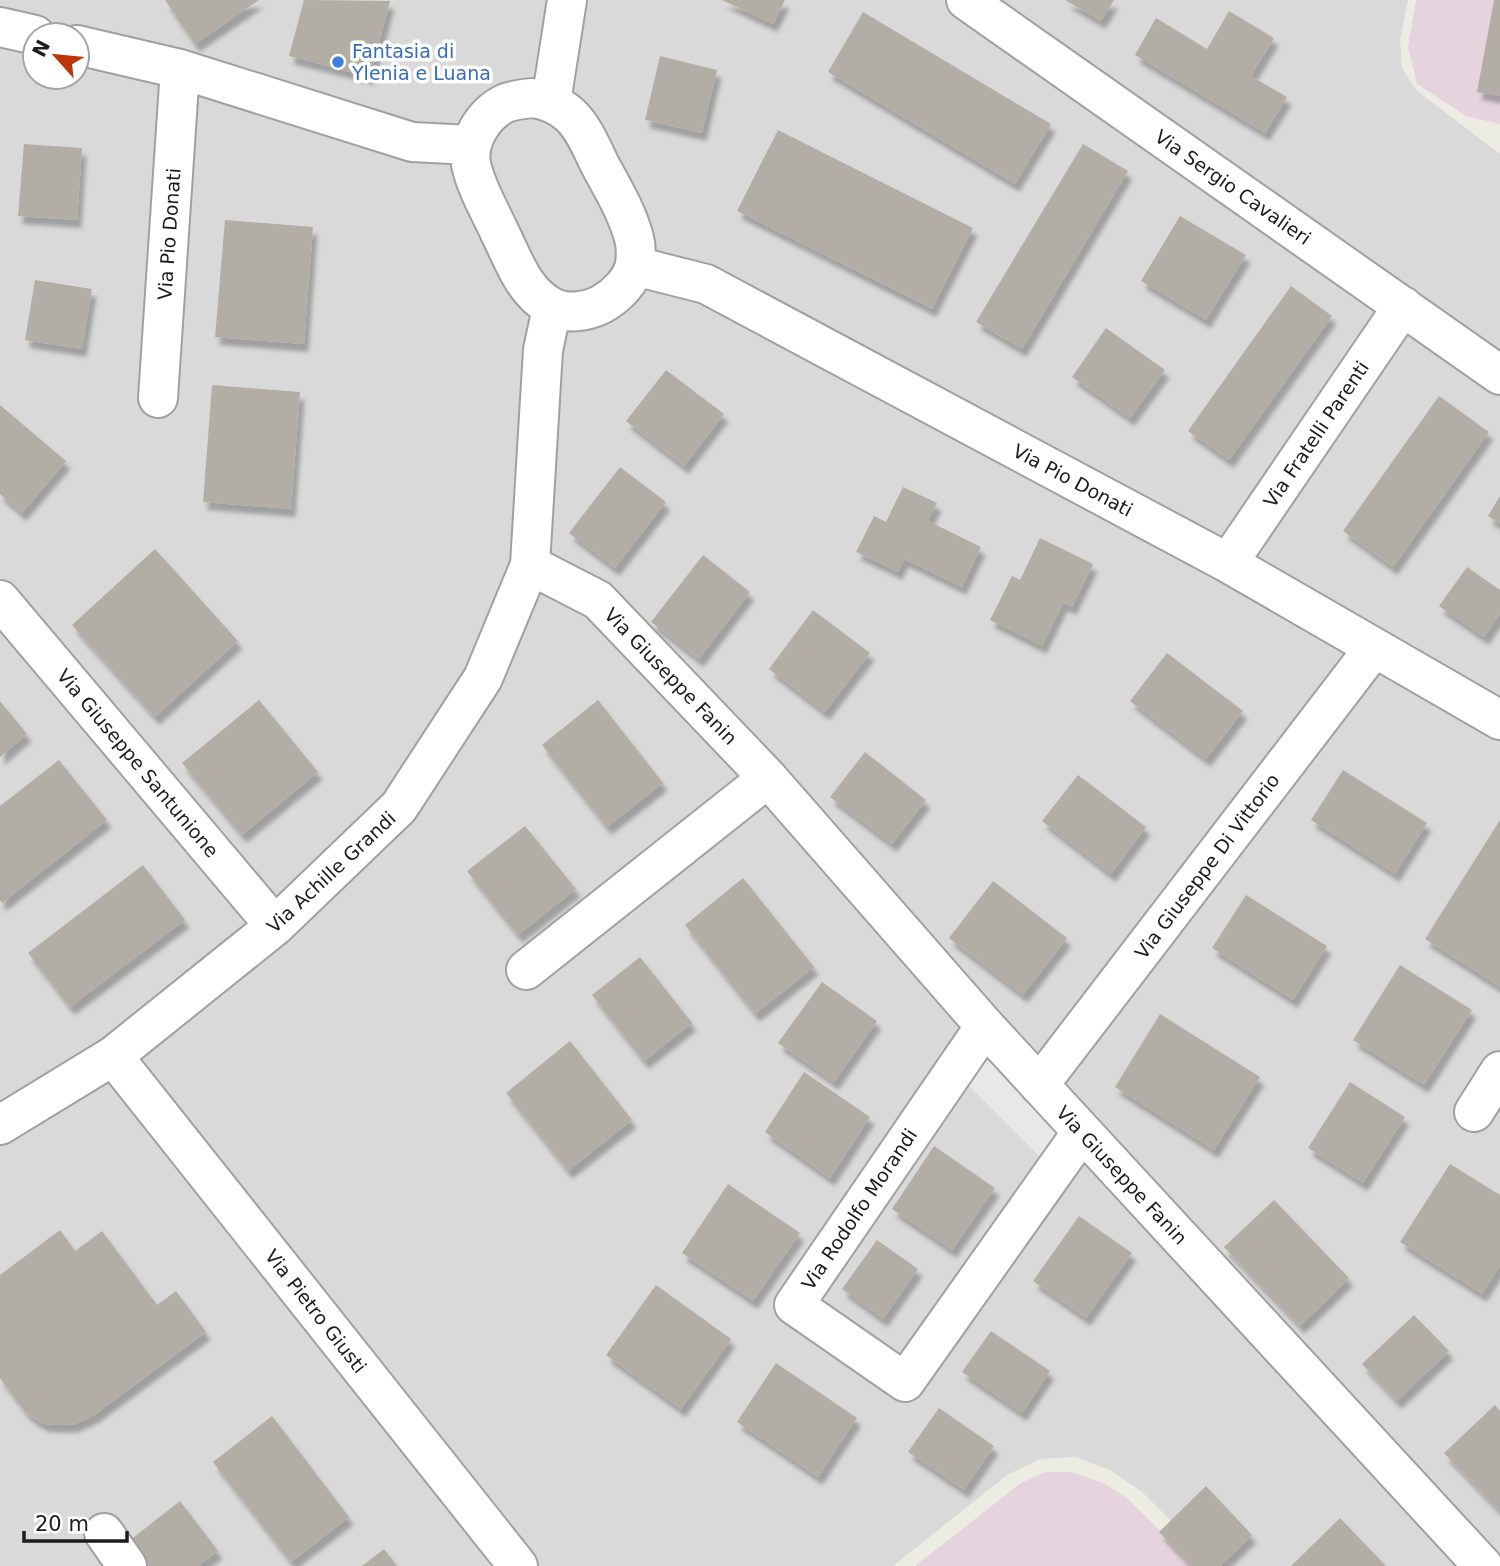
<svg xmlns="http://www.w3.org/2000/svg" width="1500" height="1566" font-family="'DejaVu Sans',sans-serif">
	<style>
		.residential { fill: #dad9d9; fill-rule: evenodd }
		.industrial { fill: #e5d4de }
		.parking { fill: #e8e8e8 }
		.building { fill: #b2aea5; filter: url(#shadow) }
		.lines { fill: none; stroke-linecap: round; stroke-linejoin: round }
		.minor-casing { stroke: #a0a0a0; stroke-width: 42 }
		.minor { stroke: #fff; stroke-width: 38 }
		.shop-dot { fill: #3f7fe0; stroke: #fff; stroke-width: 2.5 }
		.labels { text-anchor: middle; stroke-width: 7; stroke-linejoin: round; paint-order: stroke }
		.shop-label { font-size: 19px; fill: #366cbe; stroke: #fff; text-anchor: start }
		.street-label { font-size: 19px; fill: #1c1c1c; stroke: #fff }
	</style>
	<defs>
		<filter id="shadow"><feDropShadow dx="4.5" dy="8" stdDeviation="2" flood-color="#0004"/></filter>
	</defs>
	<rect width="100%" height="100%" fill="#edece2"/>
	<path class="residential" d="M0,0H1408L1400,40L1402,68L1416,90L1500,154V1566H1216L1141,1491L1110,1470L1075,1457L1040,1459L1007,1475L893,1566H0ZM35,35H77V77H35Z"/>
	<path class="industrial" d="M1416,0H1500V124L1466,116L1417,84L1408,47Z
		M1046,1472H1072L1103,1483L1127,1498L1196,1566H915L1021,1483Z"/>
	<path class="parking" d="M987,1055L1060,1133L1041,1158L966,1083Z"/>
	<path class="building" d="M165,0H259L195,44Z
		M304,0L390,1L370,77L289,56Z
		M722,0H785L773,24Z
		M1065,0H1114L1101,21Z
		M1494,0H1500V96L1477,92Z
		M1229,11L1274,38L1251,76L1287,97L1265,133L1135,55L1156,18L1207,49Z
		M863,12L1051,124L1015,184L828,72Z
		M660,56L717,70L702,133L645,120Z
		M778,130L973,228L932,309L737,211Z
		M24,144L82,148L77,220L18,216Z
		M1083,144L1128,171L1022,349L976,322Z
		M1180,216L1246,255L1206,320L1141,281Z
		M225,220L313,227L304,344L215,337Z
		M35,280L92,289L82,349L25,340Z
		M1291,286L1332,316L1229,460L1188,431Z
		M1106,328L1165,370L1130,418L1072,377Z
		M666,370L724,414L684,466L626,421Z
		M212,385L300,392L291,509L203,502Z
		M1439,396L1489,432L1393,567L1343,531Z
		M0,405L66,461L22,513L0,494Z
		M620,467L666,502L615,568L569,533Z
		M903,487L937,503L928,521L981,547L962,587L904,559L898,572L856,552L874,516L886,522Z
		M1500,496V524L1488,516Z
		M1040,538L1093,564L1072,607L1063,603L1042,646L990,620L1012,576L1020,580Z
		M155,549L238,641L155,717L72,625Z
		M703,555L750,592L699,659L651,622Z
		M1467,567L1500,590V614L1484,637L1439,606Z
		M813,610L870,653L825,712L769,669Z
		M1167,653L1243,711L1206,759L1130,701Z
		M259,700L318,772L242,835L182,763Z
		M598,700L663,783L607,827L542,745Z
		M0,701L27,734L0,757Z
		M865,752L926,800L892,844L830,797Z
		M59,760L107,820L2,903L0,900V806Z
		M1343,770L1427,823L1395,874L1311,820Z
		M1078,775L1146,827L1111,874L1042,821Z
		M1500,820V987L1425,939Z
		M525,826L576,889L518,935L467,871Z
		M143,865L185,920L70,1007L28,953Z
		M743,878L814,967L755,1014L685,925Z
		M993,881L1067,938L1023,995L949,938Z
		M1246,895L1327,946L1293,1000L1212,948Z
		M640,957L692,1023L644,1061L592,995Z
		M1400,965L1472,1010L1424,1085L1353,1040Z
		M822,982L877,1021L834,1082L778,1043Z
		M1160,1014L1260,1077L1214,1150L1115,1087Z
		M570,1041L632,1120L568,1171L506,1093Z
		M804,1072L870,1117L830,1178L765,1132Z
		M1350,1082L1405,1117L1363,1183L1308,1148Z
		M934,1146L995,1188L952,1250L892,1209Z
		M1450,1164L1500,1195V1266L1482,1294L1400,1242Z
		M728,1184L800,1233L753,1301L682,1253Z
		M1274,1200L1349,1278L1300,1326L1224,1247Z
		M1079,1216L1132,1253L1086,1318L1033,1281Z
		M60,1230L75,1251L102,1231L157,1305L176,1291L206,1332L94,1415L75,1424L64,1425L44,1424L33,1418L25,1411L0,1378V1275Z
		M877,1240L918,1269L883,1319L842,1289Z
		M656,1285L731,1339L681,1409L606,1355Z
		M1414,1315L1449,1351L1397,1401L1362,1364Z
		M991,1331L1050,1371L1022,1413L962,1372Z
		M776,1363L857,1418L818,1477L737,1422Z
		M1495,1405L1500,1411V1511L1444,1453Z
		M939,1408L994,1446L964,1490L908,1452Z
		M272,1416L349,1517L291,1562L213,1462Z
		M1206,1486L1252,1535L1220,1566H1192L1159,1532Z
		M180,1501L218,1551L198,1566H133L120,1548Z
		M1340,1518L1386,1566H1291Z
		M384,1549L397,1566H362Z"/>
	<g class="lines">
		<defs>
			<path id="minor" d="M966,0L1500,375
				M0,27L35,35
				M77,45L180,69L412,142L471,145
				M532,98C547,100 559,105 570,115C584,128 592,149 600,165C613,189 627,212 634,238C636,245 636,256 635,264C632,281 616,296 602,304C587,312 565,315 550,306C523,291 513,259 500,233C490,211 476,188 471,164C467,140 484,113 506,103C514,100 523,99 532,98Z
				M551,102L567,0
				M635,266L706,284L1228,563L1500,720
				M158,398L180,69
				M1228,563L1403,306
				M530,565L598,600L768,778L985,1026L1483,1566
				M0,600L275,926
				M526,970L768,778
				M985,1026L794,1305L905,1382L1082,1132
				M113,1056L518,1566
				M1039,1085L1374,648
				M1474,1112L1500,1071
				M0,1125L113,1056L275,926L399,807L483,678L530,565L543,350L552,308
				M104,1533L127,1566"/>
		</defs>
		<use href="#minor" class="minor-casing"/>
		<use href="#minor" class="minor"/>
	</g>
	<circle class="shop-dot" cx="338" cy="62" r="7"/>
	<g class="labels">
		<g class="shop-label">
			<text x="352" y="58">Fantasia di<tspan x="352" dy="22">Ylenia e Luana</tspan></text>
		</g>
		<g class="street-label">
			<text transform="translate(1233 187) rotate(35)" y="7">Via Sergio Cavalieri</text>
			<text transform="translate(169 234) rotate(-86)" y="7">Via Pio Donati</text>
			<text transform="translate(1316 434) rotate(-56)" y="7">Via Fratelli Parenti</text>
			<text transform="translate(1073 480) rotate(28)" y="7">Via Pio Donati</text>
			<text transform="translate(671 676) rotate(46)" y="7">Via Giuseppe Fanin</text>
			<text transform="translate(138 763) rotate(50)" y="7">Via Giuseppe Santunione</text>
			<text transform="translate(1207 866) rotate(-53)" y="7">Via Giuseppe Di Vittorio</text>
			<text transform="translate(331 872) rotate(-43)" y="7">Via Achille Grandi</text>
			<text transform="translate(1122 1175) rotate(47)" y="7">Via Giuseppe Fanin</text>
			<text transform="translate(859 1209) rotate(-56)" y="7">Via Rodolfo Morandi</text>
			<text transform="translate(316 1311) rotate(52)" y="7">Via Pietro Giusti</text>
		</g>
	</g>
	<g transform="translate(56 56) rotate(297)"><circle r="33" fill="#ffffff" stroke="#a4a4a4" stroke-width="2"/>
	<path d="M0-5L12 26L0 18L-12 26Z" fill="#bd350b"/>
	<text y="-10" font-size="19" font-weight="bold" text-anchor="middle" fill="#1c1c1c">N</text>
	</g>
	<path d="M24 1531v10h103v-10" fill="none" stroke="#1c1c1c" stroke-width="3.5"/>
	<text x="35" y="1531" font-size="21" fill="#1c1c1c" stroke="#ffffff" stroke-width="5" paint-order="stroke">20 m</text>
</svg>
